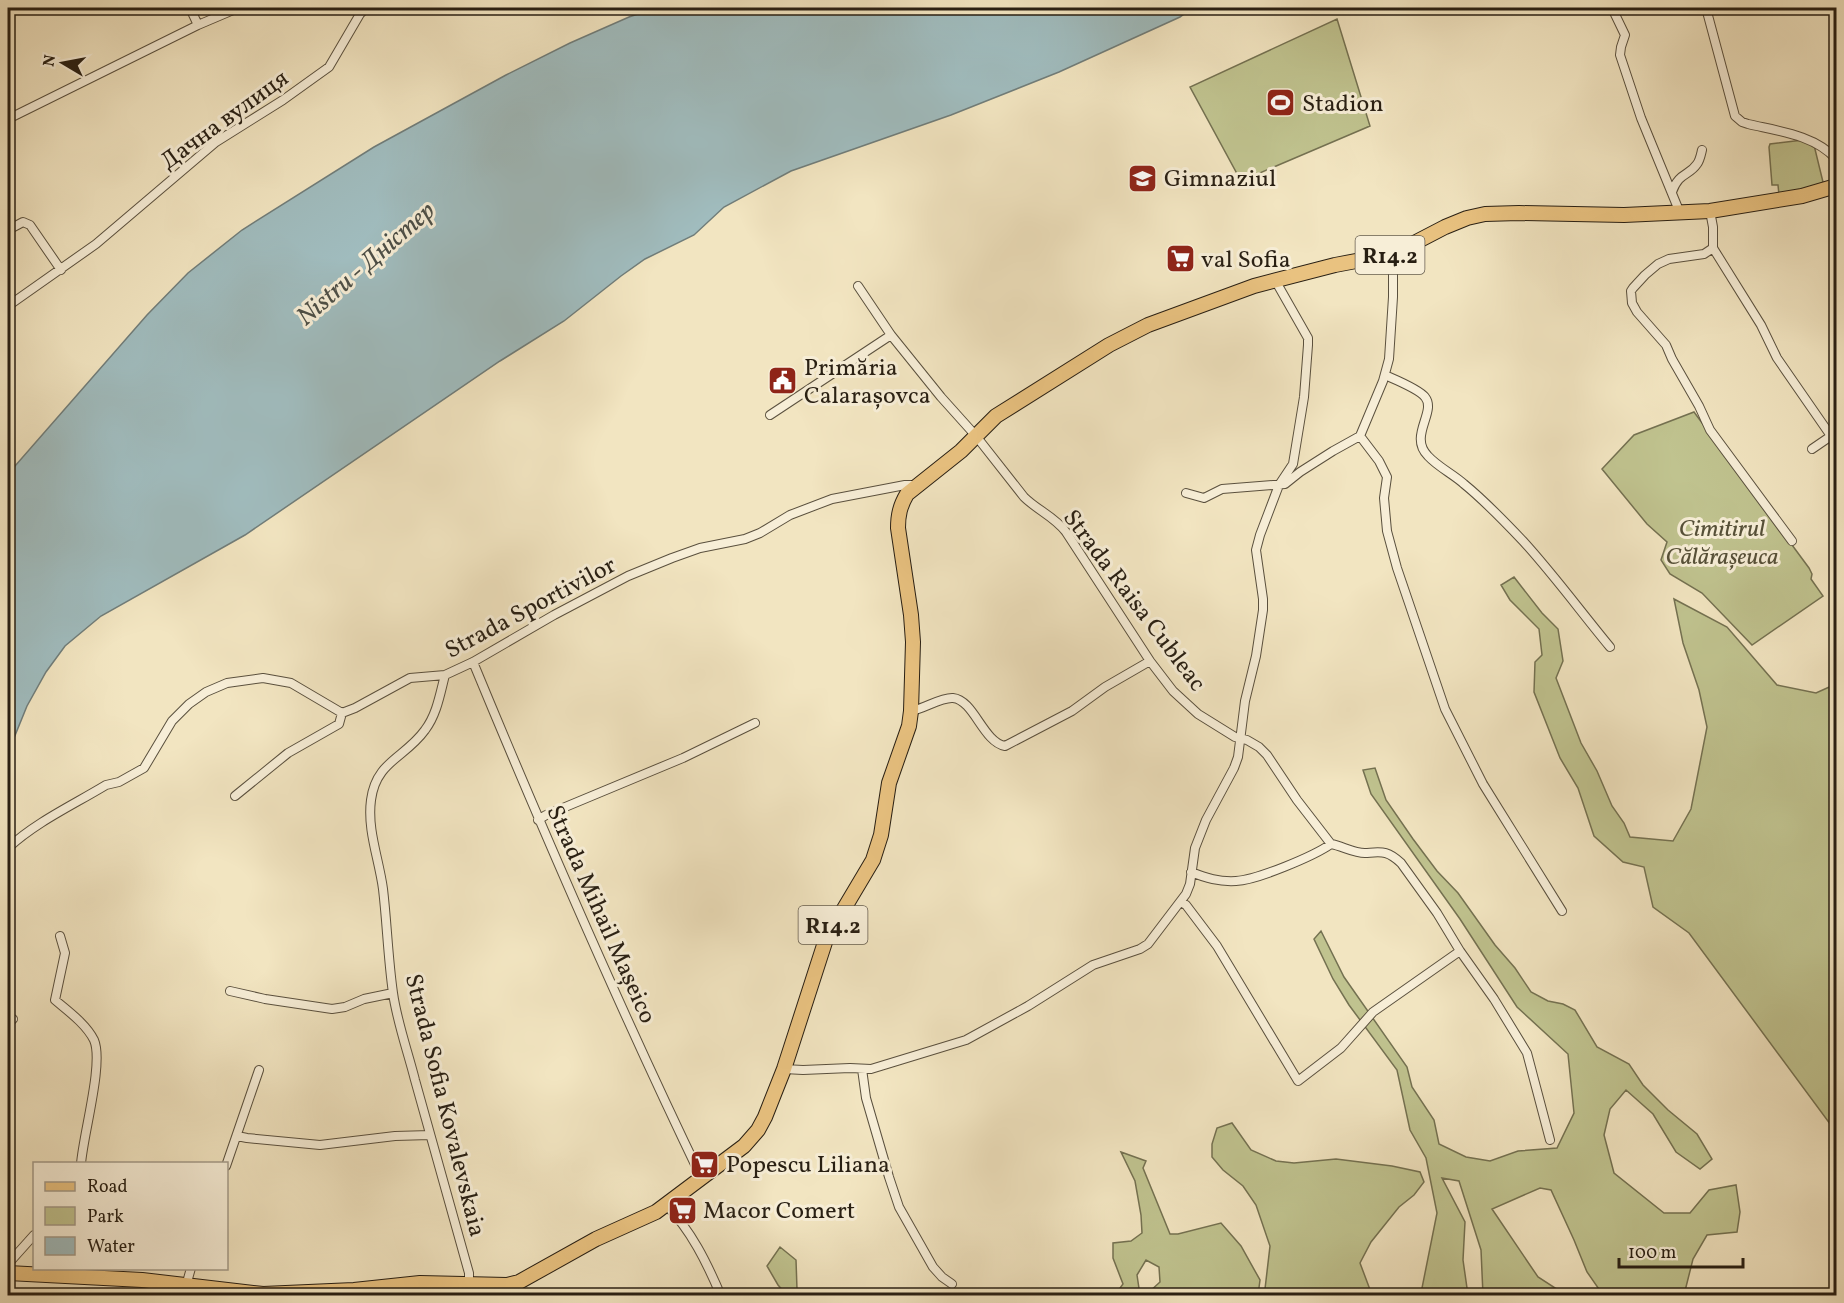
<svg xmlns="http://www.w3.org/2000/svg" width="1844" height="1303" font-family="Vollkorn,serif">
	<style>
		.green { fill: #c0c38f; stroke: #747151; stroke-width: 1.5 }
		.water { fill: #a0bcbe; stroke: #707d7a; stroke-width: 1.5 }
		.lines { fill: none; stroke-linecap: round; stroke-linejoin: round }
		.street-casing { stroke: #5a503e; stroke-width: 10 }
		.primary-casing { stroke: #281f13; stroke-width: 16 }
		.street { stroke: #f7eed7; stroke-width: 8 }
		.primary { stroke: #e9c280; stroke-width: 14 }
		.labels { text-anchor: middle; stroke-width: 6; stroke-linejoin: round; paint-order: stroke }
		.shield { fill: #f7eed7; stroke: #665d4e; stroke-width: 1.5 }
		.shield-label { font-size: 22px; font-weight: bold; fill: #281f13 }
		.poi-label { font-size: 24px; fill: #281f13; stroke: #f7eed7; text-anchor: start }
		.street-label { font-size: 24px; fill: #281f13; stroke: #f7eed7 }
		.park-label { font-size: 24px; font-style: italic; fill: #565038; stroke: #f7eed7 }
		.water-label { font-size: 26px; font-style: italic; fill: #4c4e46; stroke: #f7eed7 }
	</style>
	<rect width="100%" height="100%" fill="#f2e5c1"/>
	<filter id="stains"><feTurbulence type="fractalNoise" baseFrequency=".00333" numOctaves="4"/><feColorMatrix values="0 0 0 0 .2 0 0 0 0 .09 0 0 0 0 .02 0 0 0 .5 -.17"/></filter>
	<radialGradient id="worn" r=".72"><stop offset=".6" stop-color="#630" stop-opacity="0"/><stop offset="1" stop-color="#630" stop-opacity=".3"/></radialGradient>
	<path class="green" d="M1337,19L1370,126L1241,181L1190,87Z
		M1803,140L1814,145L1823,182V184L1779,195L1778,185H1772L1769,147L1770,144Z
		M1694,412L1809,568L1812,574L1811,579L1823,596L1752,645L1702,593L1670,574L1661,560L1667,542L1647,524L1602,469L1634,435Z
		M1514,577L1542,613L1558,629L1563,661L1556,678L1581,743L1597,771L1612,806L1624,823L1630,837L1673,841L1691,809L1707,727L1699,690L1683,643L1674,599L1727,627L1777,685L1816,693L1836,684V1132L1689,933L1653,907L1644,867L1623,862L1594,836L1578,788L1560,758L1534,692L1535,662L1542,655L1539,629L1510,600L1501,585Z
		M1375,768L1386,800L1413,839L1437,871L1458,893L1495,945L1515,968L1531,992L1548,1001L1563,1004L1575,1010L1597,1047L1629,1064L1643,1085L1668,1110L1697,1134L1712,1159L1700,1169L1676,1152L1653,1114L1626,1090L1610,1109L1604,1135L1614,1173L1664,1213H1690L1709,1190L1736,1185L1740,1212L1737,1232L1707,1235L1693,1259L1684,1295H1603L1587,1272L1574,1240L1551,1190L1540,1188L1492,1209L1538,1277L1566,1295H1483L1481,1250L1459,1181L1442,1178L1465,1222L1463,1260L1468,1295H1423L1422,1288L1437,1213L1426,1158L1410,1130L1397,1070L1349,1005L1333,979L1314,939L1321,931L1344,977L1407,1067L1412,1087L1434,1120L1439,1144L1466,1157L1490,1161L1518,1151L1557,1148L1574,1113L1568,1054L1517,1007L1460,919L1371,794L1363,770Z
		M1232,1123L1251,1150L1276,1161L1294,1163L1336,1159L1392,1166L1420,1172L1424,1182L1414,1195L1399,1207L1371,1242L1360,1263L1372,1295H1267L1265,1289L1270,1246L1256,1205L1243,1186L1223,1170L1212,1157V1144L1217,1128Z
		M1121,1152L1146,1161L1143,1168L1170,1234H1178L1221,1223L1241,1246L1260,1280L1258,1295H1151L1149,1292L1160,1282L1159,1267L1146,1260L1137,1275L1140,1295H1115L1123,1284L1113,1258V1243L1131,1241L1142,1233L1141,1215L1135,1181Z
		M780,1247L796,1260L797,1289L800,1295H787L778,1285L767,1266Z"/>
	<path class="water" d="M656,8H1192L1180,17L1059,72L951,115L791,171L724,207L694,235L645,259L621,276L564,321L500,361L245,535L101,616L65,646L46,672L27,706L14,738L8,781V474L147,315L188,273L242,230L374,147L506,75L570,43L629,17Z"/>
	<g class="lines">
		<defs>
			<path id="street" d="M190,8L198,25
				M1612,8L1625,35L1621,47L1620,55L1641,118L1680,213
				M1706,8L1735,116L1742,122L1748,124C1778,131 1815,135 1836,159
				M8,119L198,25L238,8
				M1672,192C1679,172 1689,176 1697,164C1700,160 1701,154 1702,150
				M1710,211L1713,227V248
				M8,230L23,222L30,225L61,270
				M1713,248L1704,254L1669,259L1658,264L1645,275L1633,288L1631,291L1632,303L1637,312L1666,345L1672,359L1699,406L1710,430L1792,541
				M1713,248L1761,325L1777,358L1831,436L1812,449
				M858,286L891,335L941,397L976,436L1024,497C1037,510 1055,517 1066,532L1150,661L1173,691L1198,714L1235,737L1247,740L1259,747L1267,755L1297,800L1331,844C1342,846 1354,853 1365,853C1382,852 1387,850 1401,863L1437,913L1460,951L1494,999L1527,1053L1550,1140
				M8,306L96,244L216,142L283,100L329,67L360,14L366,8
				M1385,375C1394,379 1419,389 1425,397C1437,412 1408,436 1428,456C1438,467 1453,474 1464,484C1485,501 1505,522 1523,541C1554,575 1581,612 1610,647
				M770,415L891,335
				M1360,436L1379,461L1387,477L1384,498L1387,531L1397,568L1445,709L1483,784L1562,911
				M1186,493L1204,498L1222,489L1285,484L1300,472L1333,451L1360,436L1383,381L1389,359L1393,297V254
				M473,662C545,836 620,1009 702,1179
				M445,675C440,694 437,714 425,730C405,758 376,761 371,800C367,830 379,859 383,889C387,923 388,958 393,993C397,1022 408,1052 415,1080C433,1145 451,1209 469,1273V1284
				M911,711C924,709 941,697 953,698C974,700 983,742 1005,746L1072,711L1105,687L1150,661
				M235,796L288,753L339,724L342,713
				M538,820L546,815L683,758L755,723
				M8,848C36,822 73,805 106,785L119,782L144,768L172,721L189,704L206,692L227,683L263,678L291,683L342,713L355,708L410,678L445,675L473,662L554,615L628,576L672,558L700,548L745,539L760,533L790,515L832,499L905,485H919
				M1191,872C1206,878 1219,882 1236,881C1257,880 1314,856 1331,844
				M1181,902L1186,905L1217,946L1298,1081L1341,1048L1373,1012L1460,951
				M60,936L65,953L55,1000C68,1011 86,1024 94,1040C104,1063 83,1135 81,1164
				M230,991L265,999L332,1009L345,1007L364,999L393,993
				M8,1024L13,1019
				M784,1069L803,1070L850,1068L871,1069L966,1040L1028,1006L1093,965L1140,949L1148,944L1186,894L1190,884L1195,848L1206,820L1234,768L1238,757L1245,701L1256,656L1263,610V599L1256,550L1260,535L1279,485L1293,464L1304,397L1308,345V338L1275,280
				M862,1069L866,1098L889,1177L899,1207L933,1267L942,1277L952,1284
				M237,1136L247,1138L320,1145L395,1136L430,1135
				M226,1166L259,1070
				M666,1205C691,1230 707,1263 721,1296
				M8,1264L34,1235
				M185,1296L186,1286L191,1268"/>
			<path id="primary" d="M8,1273L142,1280L263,1294L354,1290L420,1283L507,1285L519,1282L596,1239L656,1212L744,1146L758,1130L765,1117L784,1069L826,939L873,860L881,835L889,783L909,726L911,711L913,642L911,615L898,528C898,515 900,506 907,494L961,451L996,416L1109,345L1148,325L1254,286L1335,265L1393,254L1445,227L1467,218L1485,214L1519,213L1624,215L1710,211L1802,196L1836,186"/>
		</defs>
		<use href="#street" class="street-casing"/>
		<use href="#primary" class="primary-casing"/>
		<use href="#street" class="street"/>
		<use href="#primary" class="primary"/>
	</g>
	<defs>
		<symbol id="stadium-square" viewBox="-11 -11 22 22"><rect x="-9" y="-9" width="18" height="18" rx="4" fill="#8f2418" stroke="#f7eed7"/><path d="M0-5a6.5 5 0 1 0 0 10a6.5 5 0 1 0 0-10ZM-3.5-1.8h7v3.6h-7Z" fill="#fff"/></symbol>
		<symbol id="school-square" viewBox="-11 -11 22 22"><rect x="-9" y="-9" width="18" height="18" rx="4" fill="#8f2418" stroke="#f7eed7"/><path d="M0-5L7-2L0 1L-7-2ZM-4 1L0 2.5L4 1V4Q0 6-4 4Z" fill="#fff"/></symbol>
		<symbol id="supermarket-square" viewBox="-11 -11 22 22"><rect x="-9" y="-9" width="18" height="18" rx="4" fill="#8f2418" stroke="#f7eed7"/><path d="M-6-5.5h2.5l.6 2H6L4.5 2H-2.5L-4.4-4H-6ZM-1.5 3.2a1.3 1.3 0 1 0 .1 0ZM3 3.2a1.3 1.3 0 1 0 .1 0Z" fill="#fff"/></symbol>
		<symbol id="civic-square" viewBox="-11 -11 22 22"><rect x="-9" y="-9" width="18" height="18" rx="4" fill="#8f2418" stroke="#f7eed7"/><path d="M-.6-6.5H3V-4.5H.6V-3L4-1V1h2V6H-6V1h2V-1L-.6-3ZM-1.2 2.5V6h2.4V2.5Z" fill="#fff"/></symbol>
	</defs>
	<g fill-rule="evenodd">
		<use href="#stadium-square" x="1264" y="86" width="33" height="33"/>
		<use href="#school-square" x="1126" y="162" width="33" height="33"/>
		<use href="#supermarket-square" x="1164" y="242" width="33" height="33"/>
		<use href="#civic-square" x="766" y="364" width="33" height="33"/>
		<use href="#supermarket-square" x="688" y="1148" width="33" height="33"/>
		<use href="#supermarket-square" x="666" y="1194" width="33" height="33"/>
	</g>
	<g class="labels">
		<g class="shield">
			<rect x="1355.5" y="236" width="69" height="38" rx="4.5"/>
			<rect x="798.5" y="906" width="69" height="38" rx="4.5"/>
		</g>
		<g class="shield-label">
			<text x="1390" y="263">R14.2</text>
			<text x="833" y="933">R14.2</text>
		</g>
		<g class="poi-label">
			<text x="1302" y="111">Stadion</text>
			<text x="1164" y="186">Gimnaziul</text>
			<text x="1201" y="267">val Sofia</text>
			<text x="804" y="375">Primăria<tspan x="804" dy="28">Calarașovca</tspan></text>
			<text x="726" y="1172">Popescu Liliana</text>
			<text x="703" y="1218">Macor Comert</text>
		</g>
		<g class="street-label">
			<text transform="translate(224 119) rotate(-36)" y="8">Дачна вулиця</text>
			<text transform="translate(1135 600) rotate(53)" y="8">Strada Raisa Cubleac</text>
			<text transform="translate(530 607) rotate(-28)" y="8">Strada Sportivilor</text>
			<text transform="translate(602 914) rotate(66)" y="8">Strada Mihail Mașeico</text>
			<text transform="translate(446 1105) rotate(76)" y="8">Strada Sofia Kovalevskaia</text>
		</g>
		<g class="park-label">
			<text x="1722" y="536">Cimitirul<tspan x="1722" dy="28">Călărașeuca</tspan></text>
		</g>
		<g class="water-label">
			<text transform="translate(365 263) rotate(-41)" y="9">Nistru - Дністер</text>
		</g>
	</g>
	<rect width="1844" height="1303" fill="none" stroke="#f2e5c1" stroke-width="30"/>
	<rect x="9" y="9" width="1826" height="1285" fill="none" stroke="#281f13" stroke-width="3"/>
	<rect x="15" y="15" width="1814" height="1273" fill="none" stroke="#281f13" stroke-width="1.5"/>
	<rect x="33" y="1162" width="195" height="108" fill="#f7eed7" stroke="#a49b89" stroke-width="1.5"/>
	<rect x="45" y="1182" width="30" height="9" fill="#e9c280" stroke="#a49b89" stroke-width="1.5"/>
	<text x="87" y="1192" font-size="18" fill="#281f13">Road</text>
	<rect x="45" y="1207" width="30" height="18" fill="#c0c38f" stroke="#a49b89" stroke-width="1.5"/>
	<text x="87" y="1222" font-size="18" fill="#281f13">Park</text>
	<rect x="45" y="1237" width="30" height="18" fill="#a0bcbe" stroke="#a49b89" stroke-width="1.5"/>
	<text x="87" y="1252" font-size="18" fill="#281f13">Water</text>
	<g transform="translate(63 63) rotate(280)" stroke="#f7eed7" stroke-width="4.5" paint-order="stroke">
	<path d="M0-4.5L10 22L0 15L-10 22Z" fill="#281f13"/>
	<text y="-9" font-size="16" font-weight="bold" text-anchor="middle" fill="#281f13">N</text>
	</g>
	<path d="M1619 1258v9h124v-9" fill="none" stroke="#281f13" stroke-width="3"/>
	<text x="1628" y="1258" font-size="18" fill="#281f13" stroke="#f7eed7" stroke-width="4.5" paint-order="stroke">100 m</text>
	<rect width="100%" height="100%" filter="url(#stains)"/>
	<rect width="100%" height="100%" fill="url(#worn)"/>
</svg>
